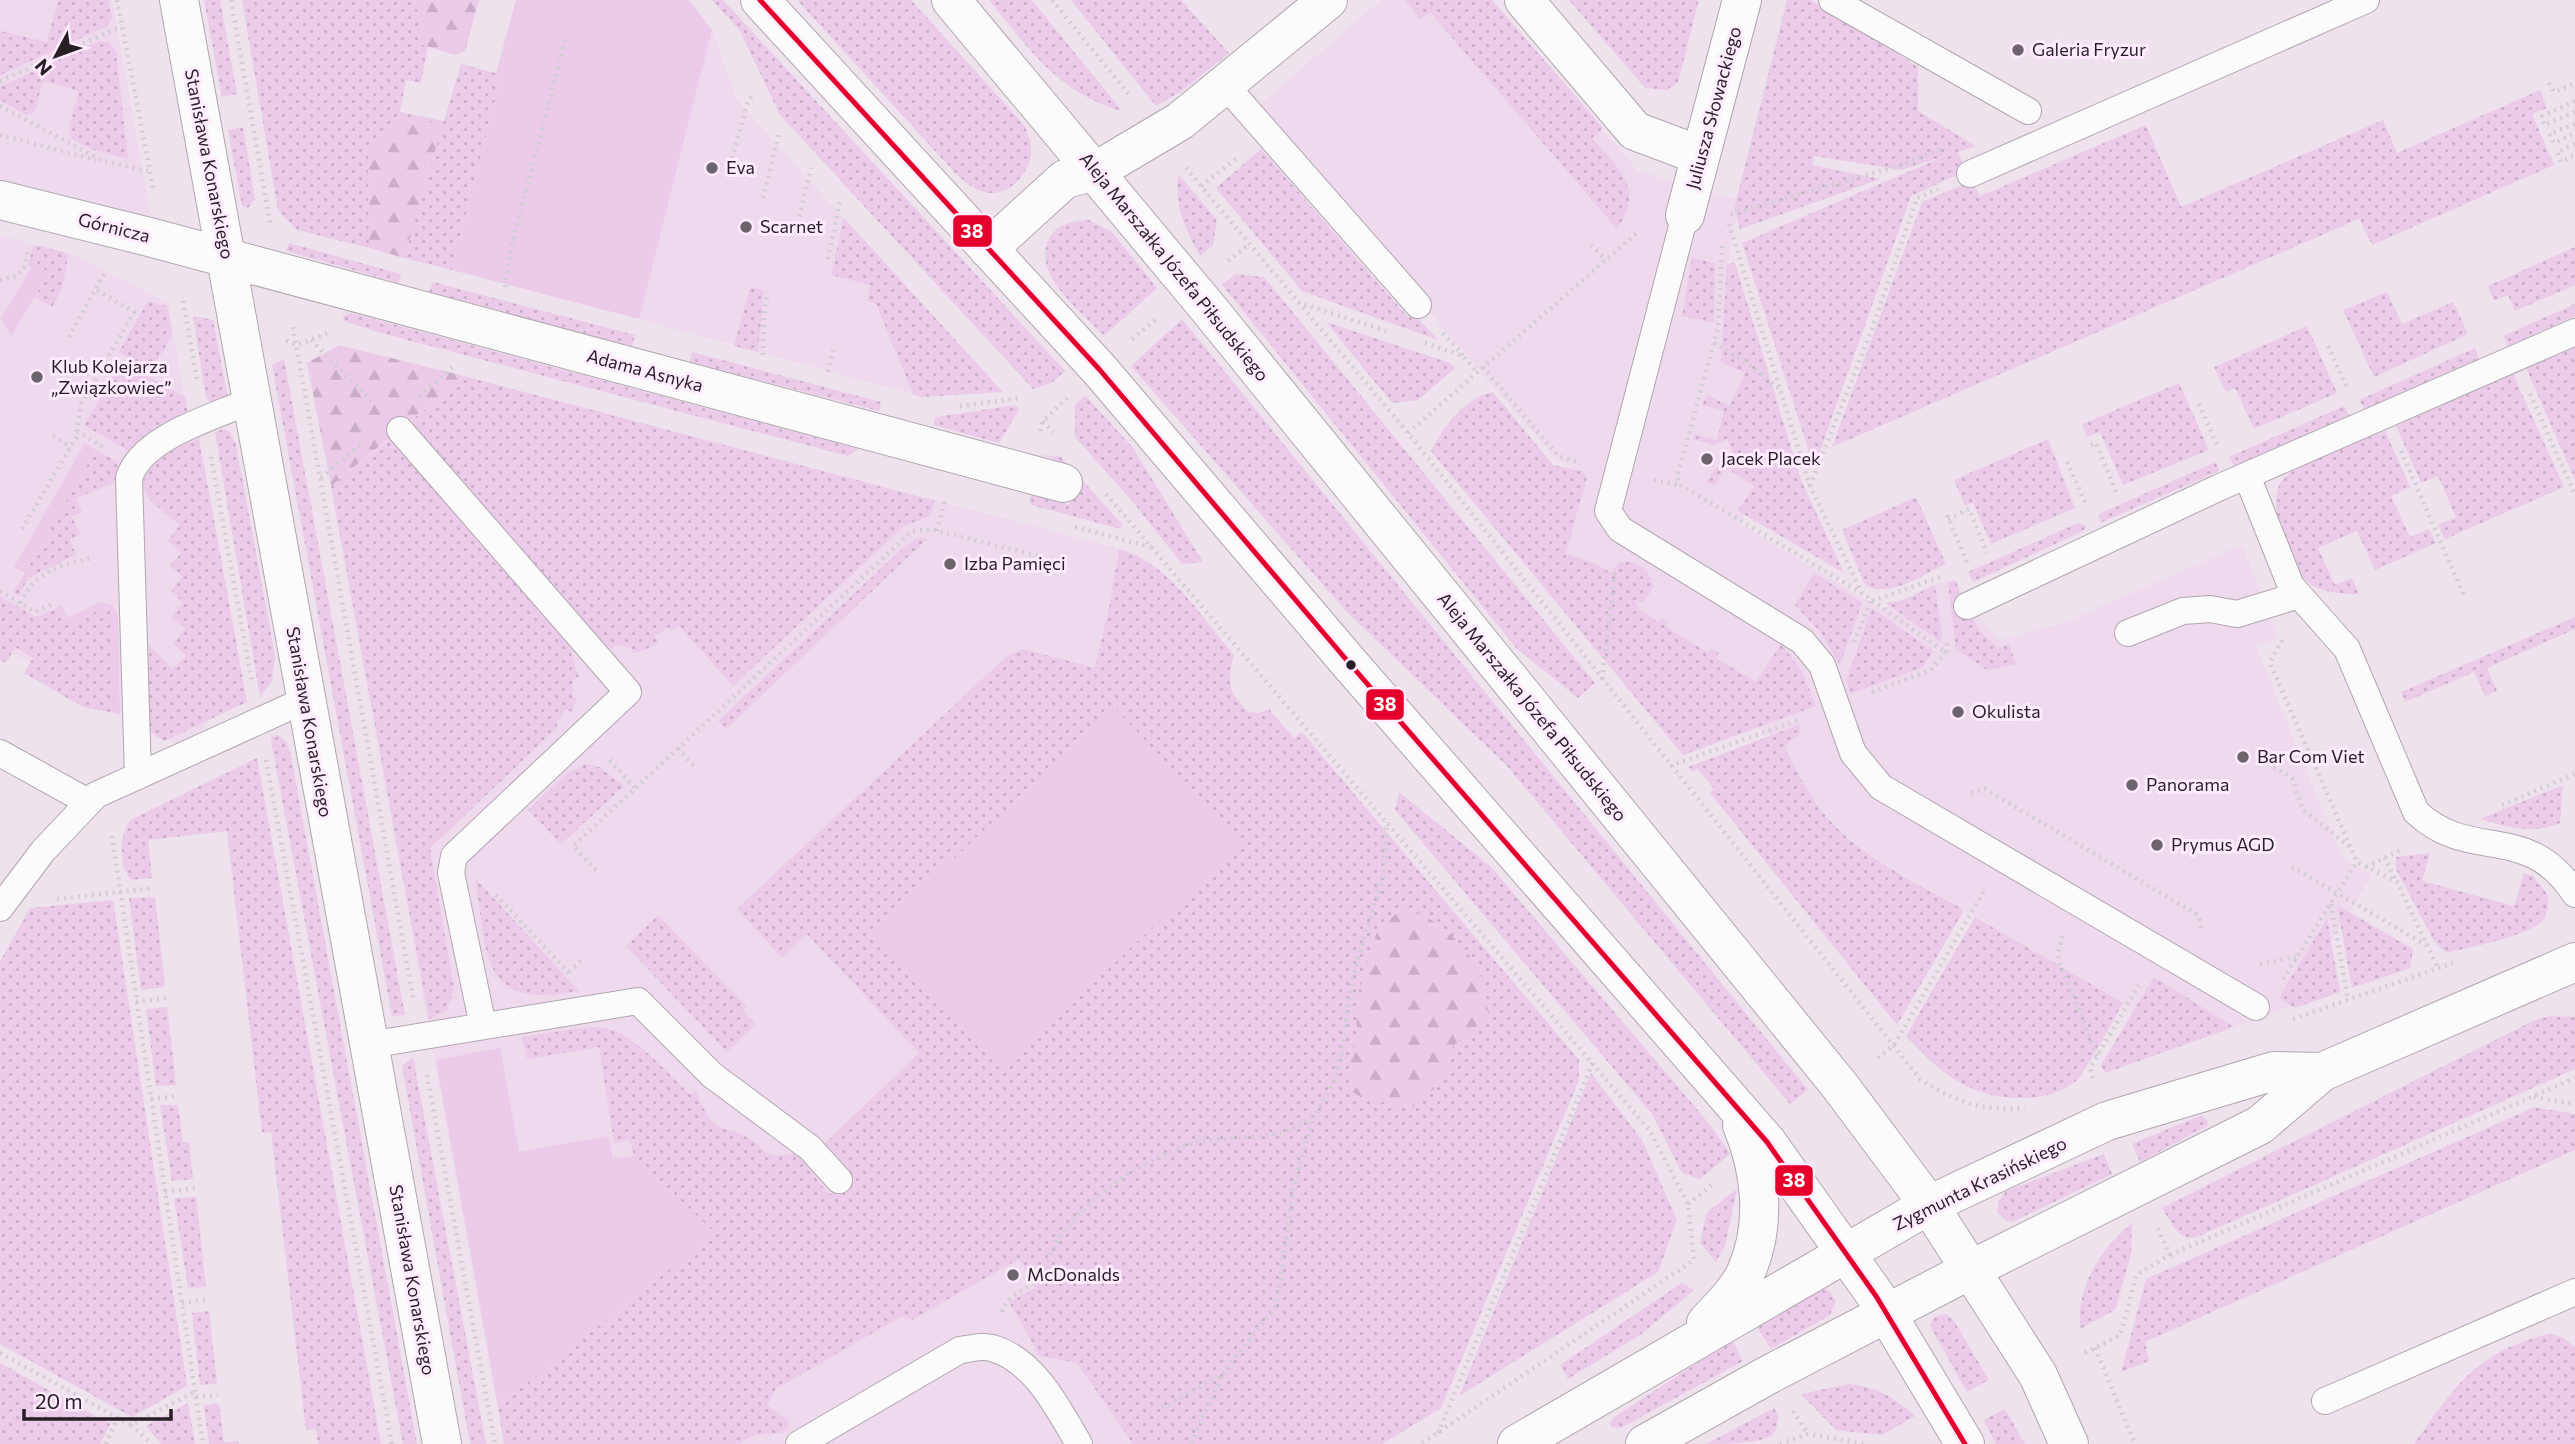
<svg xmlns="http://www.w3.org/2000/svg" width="2575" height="1444" font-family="Commissioner,sans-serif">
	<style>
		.built { fill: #efd9ed }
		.grass { fill: url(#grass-dots) }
		.forest { fill: url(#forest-firs) }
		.garden { fill: #ebcbe9 }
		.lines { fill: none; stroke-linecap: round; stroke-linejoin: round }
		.lane-casing { stroke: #b0a7af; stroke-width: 28 }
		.street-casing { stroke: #b0a7af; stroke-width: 40 }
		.secondary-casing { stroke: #b0a7af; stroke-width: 40 }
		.path { stroke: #d1ced1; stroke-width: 4.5; stroke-dasharray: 2 5; stroke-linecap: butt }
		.lane { stroke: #fcfbfc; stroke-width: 26 }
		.street { stroke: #fcfbfc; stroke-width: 38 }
		.secondary { stroke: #fcfbfc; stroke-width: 38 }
		.bus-1-casing { stroke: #feebfd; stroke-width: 10 }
		.bus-1 { stroke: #e4002b; stroke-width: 5 }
		.poi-dot { fill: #6d636c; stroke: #feebfd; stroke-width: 2.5 }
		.bus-dot { fill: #271e26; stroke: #feebfd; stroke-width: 2.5 }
		.labels { text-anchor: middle; stroke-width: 6; stroke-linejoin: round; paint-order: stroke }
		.poi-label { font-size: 18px; fill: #271e26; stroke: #feebfd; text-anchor: start }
		.street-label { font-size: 18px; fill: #271e26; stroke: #feebfd }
		.line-badge { stroke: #feebfd; stroke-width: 2.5 }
		.badge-label { font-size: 19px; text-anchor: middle; font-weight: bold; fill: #fff }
	</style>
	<defs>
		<pattern id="grass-dots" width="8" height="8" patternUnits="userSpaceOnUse" patternTransform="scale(1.75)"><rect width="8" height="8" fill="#ebcbe9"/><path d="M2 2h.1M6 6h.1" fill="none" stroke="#caaec8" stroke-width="1.8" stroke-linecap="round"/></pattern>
		<pattern id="forest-firs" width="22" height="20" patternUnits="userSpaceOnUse" patternTransform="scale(1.75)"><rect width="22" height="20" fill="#ebcbe9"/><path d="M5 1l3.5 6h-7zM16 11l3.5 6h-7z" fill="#caaec8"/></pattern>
	</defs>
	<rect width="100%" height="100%" fill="#eee2ed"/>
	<path class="built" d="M0,0H112L151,217L0,180Z
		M1381,0H1487L1638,171L1739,200L1727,268L1769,376L1761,487L1739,523L1881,609L1946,581L2000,640L2061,624L2242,545L2279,638L2256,647L2342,858L2372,875L2291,1006L2234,1027L2154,977L2134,1010L1866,852L1839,830L1806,789L1783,745L1759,727L1634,604L1637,600L1643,603L1654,588L1640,566L1625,561L1619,562L1612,574L1598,565L1566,553L1587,476L1554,457L1255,109Z
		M712,30L737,100L885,264L882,318L913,394L639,319Z
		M0,236L69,253L168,303L233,672L191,753L0,646Z
		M464,376L1139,554L1197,1444H504L331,486Z"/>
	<path class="grass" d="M58,0H108L112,17L107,26L0,75V31L47,42Z
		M204,0H220L237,94L222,97Z
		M242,0H413L417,4L420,44L428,47L421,83L406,80L400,112L444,121L461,64L496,73L499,85L452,270L404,258L443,124L368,156L369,248L297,230L278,210Z
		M712,0H723L1065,371L1053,382L1033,389L780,115L740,31Z
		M797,0H911L1025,126C1027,133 1031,141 1031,148C1033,168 1012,195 991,193C977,193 967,183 957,175Z
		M989,0H1032L1122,111C1060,94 1028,48 989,0Z
		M1071,0H1181L1229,53L1182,91L1156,106Z
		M1405,0H1492L1603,128L1592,138C1619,169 1645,188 1617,229L1430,12L1420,19Z
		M1569,0H1699L1678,82L1667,90L1645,88Z
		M1787,0H1811L1918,67V111L1976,146L1958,152L1966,171L1911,196L1820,451L1812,461L1742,243L1945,156L1901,170L1814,156L1812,165L1880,179L1740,229L1734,209Z
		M99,41L109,42L116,51L128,159L91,149L72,139L69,129L79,91L43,81L35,111L26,115L0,100V87Z
		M2540,90L2547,108L2532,114L2554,165L2372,245L2359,219L1832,447L1922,202L1972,181L1980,196L2146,125L2181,207L2383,120L2397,153Z
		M243,127L255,199L248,208L242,206L228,130Z
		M1261,149L1408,317L1414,314L1438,340L1302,291L1216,188Z
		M1178,174L1217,220L1213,245L1200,256C1184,227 1175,207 1178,174Z
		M844,218L1003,392L920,397L913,394L876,304L867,301L870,285L831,275Z
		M1089,220L1112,232L1157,288L1104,336C1082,312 1033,277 1048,241C1055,224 1073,221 1089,220Z
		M289,243L401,274L399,283L286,251Z
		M37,245L66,253L68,257L62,289L52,307L35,297L49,272L28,266L33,247Z
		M2575,247V285L2515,311L2508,295L2494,301L2488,286Z
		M1692,258L1715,263L1714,323L1682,316Z
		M1735,263L1801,480L1844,573L1738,511L1754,486L1726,468L1715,485L1706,483L1716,468L1735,456L1727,439L1714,445L1693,439L1694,434L1717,440L1724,411L1702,405L1707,395L1730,406L1745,373L1721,362L1727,264Z
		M1235,274L1264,277L1595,683L1578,698L1517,649L1222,285Z
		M433,282L635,335L632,346L429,292Z
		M750,287L764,290L758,352L734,346Z
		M2387,292L2402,324L2453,302L2468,334L2374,377L2343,310Z
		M148,301L167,306L172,335L151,371L119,352Z
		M2575,304V316L2508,346L2503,336Z
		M351,313L859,449L848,456L381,333L344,321L343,316Z
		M193,316L213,320L228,398L210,402L206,398Z
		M1182,319L1808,1090L1790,1104L1507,766L1345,610L1131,366Z
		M1326,322L1450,363L1455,368L1418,400L1392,403Z
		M2307,326L2337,393L2254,429L2235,388L2226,392L2214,367Z
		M2575,347V480L2526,368Z
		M2475,348L2479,359L2364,409L2359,400Z
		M692,352L881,402L879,411L690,362Z
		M284,359L405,1015L392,1016L272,365Z
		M122,362L185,397L188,413L153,428L128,451L84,425Z
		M2513,374L2564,487L2445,539L2438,525L2456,517L2438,476L2421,483L2396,426Z
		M464,376L935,501L930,516L904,526L733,686L679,626L672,631L669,627L655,636L658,642L645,650L633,653L632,648L615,645L613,649L604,645L410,422Z
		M2179,383L2209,450L2123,485L2100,432L2087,437L2082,424Z
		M1493,392L1553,465L1582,471L1587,477L1566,553L1598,565L1611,573L1619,562C1635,558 1651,571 1654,587L1643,603L1635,600L1640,610L1658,622L1661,618L1668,622L1665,626L1708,653L1712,649L1719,653L1716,658L1756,682L1781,644L1802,671L1816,706L1683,755L1431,451C1444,426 1464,398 1493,392Z
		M1085,395L1133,448L1203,562L1182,564L1132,501L1075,437V405Z
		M1016,405L1019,410L999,443L933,425L936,417Z
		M2344,406L2349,416L2234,466L2229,457Z
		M223,429L230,432L236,445L275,655L272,681L260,697L215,432Z
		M2385,431L2410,487L2391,496L2410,537L2429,529L2436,543L2375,570L2357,531L2318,548L2335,585L2352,578L2359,594C2344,594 2325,593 2312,585C2288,573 2264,501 2283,479C2302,458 2358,443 2385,431Z
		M199,438L247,702L164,741L149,731L148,644L172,669L186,656L173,643L185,629L171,617L183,603L171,590L183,577L170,566L182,552L168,541L180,525C171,517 159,510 151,500C124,469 178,447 199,438Z
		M390,439L568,642L579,678L573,679L572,697L577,698L571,712L567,709L556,723L558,727L430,848L454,989L447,1010L429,1019L331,486Z
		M2048,439L2075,508L1991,544L1973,503L1965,506L1954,480Z
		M96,450L119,463L114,483L76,498L82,512L72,517L80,534L70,540L76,555L28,578L19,596L13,593Z
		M1041,455L1061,457L1122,524L1121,529L1031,505L1029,498L1034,494L1069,505L1075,482L1057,460Z
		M2216,462L2219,471L2100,523L2099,514Z
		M1916,497L1946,564C1925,573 1885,602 1864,583L1842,530Z
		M2078,523L2087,526L2083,531L1973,582L1968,572Z
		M919,537L927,539L726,729L718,721L904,547Z
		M1118,549C1169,562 1200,616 1234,655C1226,685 1228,690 1248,712L1258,713L1269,709L1294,738L1302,732L1579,1060V1080L1441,1408L1382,1444H1133L1077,1363L1040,1356L1009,1302L1035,1288L1019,1259L912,1320L902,1316L776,1389L767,1405L789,1421L788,1428L781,1433L754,1435L738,1444H504L498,1406L715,1233L634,1156L630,1140L614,1143L599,1047L527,1059L522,1037C545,1034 583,1025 604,1028C633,1032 669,1075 690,1094L696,1090C700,1103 710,1125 724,1129C731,1131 738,1132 745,1136C772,1151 759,1160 797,1153L828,1194L840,1192L848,1168L825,1143L919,1053L807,934L782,958L737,909L1007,656L1023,649L1095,668L1113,590L1111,589L1118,560Z
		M1814,573L1862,603L1840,665L1820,632L1795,605Z
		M1955,580L1979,630L1998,648L2009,645L2016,664L1987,670L1956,649L1948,583Z
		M1935,585L1942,637L1939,641L1886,603L1901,601Z
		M0,596L36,617L57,608L69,626L102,608L110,609L114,618L115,713L83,707L24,673L33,658L15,647L6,663L0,660Z
		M1872,608L1933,651L1923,667L1850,694L1846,680Z
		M2575,617V629L2487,668L2497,691L2485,696L2474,672L2405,702L2401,692Z
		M1801,724L1799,735L1784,746C1799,776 1815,808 1840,831C1875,864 1923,886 1964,910L1897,1025L1710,793L1714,789L1697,768L1692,772L1688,767Z
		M279,735L287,743L291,756L417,1444H403L271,741L272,736Z
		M257,758L381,1444H318L316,1429L306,1430L271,1132L262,1133L227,831L148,840L152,878L131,880C118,865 120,835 130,820Z
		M585,764L599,767L624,786L561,844L528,810L566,774Z
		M2563,785L2560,823C2532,835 2507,827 2480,819Z
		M1399,792L1490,866L1712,1127L1730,1154L1700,1179L1682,1173L1652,1114L1395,810Z
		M2430,853L2422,881L2514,906L2524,873L2533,876L2548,895C2548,901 2548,911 2545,917C2537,935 2465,948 2446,953L2434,941L2396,869V857Z
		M475,878L579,991C478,1011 488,954 475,878Z
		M155,897L165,987L141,990L129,898Z
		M113,900L187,1386L132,1417L0,1344V962L30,908Z
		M2337,905L2413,949L2410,968L2352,988Z
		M658,915L747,1007L743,1011L756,1024L727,1052L626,946Z
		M1975,917L2123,1003C2115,1017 2083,1076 2076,1081C2044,1107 1986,1101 1954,1079C1935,1067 1921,1052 1906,1036Z
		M2327,918L2340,992L2295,1008L2279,998Z
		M2154,977L2234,1027L2105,1073L2101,1065Z
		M167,1007L176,1085L156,1086L146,1009Z
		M2550,1016L2575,1017V1069L2197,1237C2177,1241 2172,1223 2162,1208L2535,1020Z
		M413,1057L486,1444H470L402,1066Z
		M1591,1073L1642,1140L1677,1220L1658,1272L1459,1396Z
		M160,1105H178L183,1142H189L193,1179L172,1181Z
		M2535,1107L2575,1114V1150L2145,1342L2149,1361L2121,1372L2146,1279Z
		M2202,1115L2208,1121L2207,1126L2140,1162L2132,1144Z
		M2104,1154L2112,1174L2012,1222L2005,1220L1997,1211L1998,1203L2006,1191Z
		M1737,1189L1725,1246L1716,1262L1700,1243L1707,1212Z
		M196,1197L206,1287L188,1288L174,1198Z
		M2132,1223L2131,1254L2115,1310L2080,1329C2077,1285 2099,1251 2132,1223Z
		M1682,1283L1694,1290L1640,1335L1568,1379L1560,1365Z
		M1822,1288L1829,1291L1836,1301L1830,1315L1771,1349L1756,1326Z
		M209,1311L217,1384L200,1385L192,1313Z
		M1945,1314L1953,1319L1989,1380L1967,1392L1930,1326L1934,1317Z
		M2549,1334L2562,1337L2575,1347V1444H2414C2454,1387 2477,1351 2549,1334Z
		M1732,1340L1743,1361L1621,1428L1611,1427L1610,1423L1616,1416Z
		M0,1363L110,1424L100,1444H0Z
		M1849,1384C1876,1386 1895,1398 1915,1416L1882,1435L1836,1430L1801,1394Z
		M188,1403L195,1444H161L146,1426Z
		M219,1404L224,1442L239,1441V1444H209L204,1405Z
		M1774,1408L1779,1417C1777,1421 1777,1429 1774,1434C1763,1444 1724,1444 1706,1444Z
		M2005,1409L2025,1444H1996L1984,1420Z"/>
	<path class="forest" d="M413,0H479L465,51L455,55L420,44L417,4Z
		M409,119L443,124L404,258L369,248L368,156L369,147L396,120Z
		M339,345L464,376L331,486L307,363Z
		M1400,910C1437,912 1472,951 1484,983C1487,993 1487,1006 1488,1016L1453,1046L1444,1080L1411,1109L1361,1097L1349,1090V1068L1357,1035L1356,1001L1377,932Z"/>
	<path class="garden" d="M516,0H689L712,30L639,319L452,270L499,85L496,73Z
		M32,267L50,271L11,337L1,318Z
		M85,443L96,450L25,573L14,567Z
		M101,602L112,605L118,615L120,714L115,713L113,612L106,607L102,608L69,626L57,608L61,605L68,618Z
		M1115,708L1242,844L1001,1069L874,933Z
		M500,1048L519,1152L608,1136L613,1159L634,1156L715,1233L498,1406L436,1060Z"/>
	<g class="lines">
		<defs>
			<path id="lane" d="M1832,0L2028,111
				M1226,86L1418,305
				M1970,174L2366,0
				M1685,215L1608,511L1620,529L1802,641L1822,665L1853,753L1881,787L2256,1007
				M400,430L628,692L454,856L451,873L483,1026
				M2247,476L2291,586L2347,649L2416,812C2471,864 2527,820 2575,894
				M1967,606L2218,488L2575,332
				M2128,633L2183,611L2210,609L2237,614L2299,595
				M0,753L88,802
				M138,776L129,478C142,436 215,417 252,400
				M0,908L43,851L96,795L305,700
				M369,1045L638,1001L712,1075L810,1148L839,1180
				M2325,1401L2575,1292
				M799,1444L960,1350C970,1349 982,1345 992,1348C1035,1360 1059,1410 1079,1444"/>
			<path id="street" d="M179,0L442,1444
				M1524,0L1635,131L1699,155
				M1096,171L1180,121L1328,0
				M0,200L153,238L1063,483
				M1685,215L1742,0"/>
			<path id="secondary" d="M760,0L1099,369L1350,664L1767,1142L1876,1296L1965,1444
				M951,0L1208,308L1840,1086L1929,1205L2038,1375L2069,1444
				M988,249L1065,179L1096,171
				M1706,1323C1720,1307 1738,1291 1746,1272C1767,1225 1761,1171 1742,1125
				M1517,1444L1929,1205L2107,1121L2274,1071L2322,1072
				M1645,1444L1768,1375L1970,1270L2260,1125L2322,1072L2575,962"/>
		</defs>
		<use href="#lane" class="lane-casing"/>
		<use href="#street" class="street-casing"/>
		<use href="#secondary" class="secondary-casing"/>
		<path class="path" d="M117,0L154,192
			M231,0L270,223
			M1052,0L1131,97
			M0,81L122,26
			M2549,83L2554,92L2575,83
			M2575,101L2542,116L2544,125L2575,112
			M0,106L103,161L148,171
			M2575,124L2549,134L2554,143L2575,133
			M0,135L96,160
			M2575,144L2557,152L2561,162L2575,155
			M730,165L748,101L755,93
			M1186,168L1408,433L1920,1079C1955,1102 1983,1112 2025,1108
			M1201,186L1237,158
			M763,198L779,134
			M1731,214L1905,164L1940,149
			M1729,224L1810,486L1862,593L1946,653L1948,640
			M796,230L811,168
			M1591,245L1606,260
			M1722,246L1718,328L1677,477L1681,485L1860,592
			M828,259L840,201
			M1228,261L1249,244
			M0,280L17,276L25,265L28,251
			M505,287L511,249L565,40
			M183,301L197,379
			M1298,302L1386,331
			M293,327L413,998
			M1443,333L1463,355
			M69,337L105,272
			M1132,339L1158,318
			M311,340L375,404
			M286,341L297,345L330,332
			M1425,343L1463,356L1477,372
			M1714,343L1753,367L1780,390
			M2328,346L2348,390
			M763,355L764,312L768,292
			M1483,367L1558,456L1581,463
			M828,372L834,347
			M2530,394L2575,495
			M419,396L455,365
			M2199,404L2217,445
			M960,406L1022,398
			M1043,421L1053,432
			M77,431L103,447
			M1040,431L1043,421L1067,398
			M1408,433L1639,231
			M53,436L71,447
			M2091,445L2096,443L2116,492
			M2401,451L2465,598
			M211,457L252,682
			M2067,462L2087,506
			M321,478L364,442
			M1654,480L1680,485
			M1810,486L1872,329L1917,198L1938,189
			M1106,494L1650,1131L1688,1204L1694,1260L1421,1444
			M1947,515L1968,564
			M1948,519L1969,509L1987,553
			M1075,527L1151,547
			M22,529L76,438L81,404L134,312L95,289
			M937,531L946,497
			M0,591L35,612L55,603
			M1872,601L1940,577
			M20,603C37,571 57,566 92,558
			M2282,640L2270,663L2357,862L2397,882L2438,968
			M1854,642L1871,601
			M1602,679L1615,570
			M1872,692L1931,670L1945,653
			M678,748L695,767
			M266,760L392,1444
			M610,760L635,788
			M1670,766L1801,719
			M2274,767L2292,778L2303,810L2350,847
			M1971,793L1985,789L2198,915L2202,931
			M2502,805L2575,774
			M112,836L203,1444
			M2385,857L2396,882
			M2292,867L2426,945
			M2366,867L2401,850
			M596,870L573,846L912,531L930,529L1038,556
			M496,895L569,973
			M57,899L153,888
			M2331,904L2348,999
			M2063,936L2058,952L2059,962L2098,1057
			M2260,964L2296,957
			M569,972L581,960
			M2283,979L2357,862
			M136,1002L166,998
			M2293,1019L2453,963
			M1878,1058L1894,1045L1984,891
			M427,1075L495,1444
			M2093,1078L2090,1068L2139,985
			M2534,1097L2575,1104
			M151,1099L177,1096
			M165,1192L195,1188
			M1688,1204L1712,1185
			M2170,1255L2575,1078
			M182,1303L207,1299
			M1002,1312C1007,1292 1031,1290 1042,1273C1049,1261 1053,1247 1061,1235C1087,1197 1150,1155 1194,1143C1231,1134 1289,1144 1315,1113C1346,1075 1343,1027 1352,982C1359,950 1369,921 1379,891C1386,870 1385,844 1387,822
			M2095,1348L2135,1444
			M0,1353L131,1425L196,1391
			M2085,1353L2120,1335L2137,1274L2170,1255L2157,1227
			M196,1397L218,1395
			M1162,1408L1222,1375L1277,1304L1293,1189L1314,1116
			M1793,1411L1808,1434
			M131,1425L152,1444
			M1438,1433L1593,1062
			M1191,1443L1222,1376
			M106,1444L118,1417
			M1780,1444L1808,1434L1864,1444"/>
		<use href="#lane" class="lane"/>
		<use href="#street" class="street"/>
		<use href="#secondary" class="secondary"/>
		<defs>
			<path id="bus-1" d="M760,0L1099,369L1350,664L1767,1142L1876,1296L1965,1444"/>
		</defs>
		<use href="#bus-1" class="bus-1-casing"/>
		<use href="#bus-1" class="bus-1"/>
	</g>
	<g class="poi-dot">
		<circle cx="2018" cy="50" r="7"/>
		<circle cx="712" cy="168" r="7"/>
		<circle cx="746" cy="227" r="7"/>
		<circle cx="37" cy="377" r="7"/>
		<circle cx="1707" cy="459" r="7"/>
		<circle cx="950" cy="564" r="7"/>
		<circle cx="1958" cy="712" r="7"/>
		<circle cx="2243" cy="757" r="7"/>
		<circle cx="2132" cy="785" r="7"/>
		<circle cx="2157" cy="845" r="7"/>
		<circle cx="1013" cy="1275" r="7"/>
	</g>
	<circle class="bus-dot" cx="1351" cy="665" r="6"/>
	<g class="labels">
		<g class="poi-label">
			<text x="2032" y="56">Galeria Fryzur</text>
			<text x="726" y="174">Eva</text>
			<text x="760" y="233">Scarnet</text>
			<text x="51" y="373">Klub Kolejarza<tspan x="51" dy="21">„Związkowiec”</tspan></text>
			<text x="1721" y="465">Jacek Placek</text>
			<text x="964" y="570">Izba Pamięci</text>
			<text x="1972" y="718">Okulista</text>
			<text x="2257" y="763">Bar Com Viet</text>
			<text x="2146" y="791">Panorama</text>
			<text x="2171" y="851">Prymus AGD</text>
			<text x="1027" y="1281">McDonalds</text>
		</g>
		<g class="street-label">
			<text transform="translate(1714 108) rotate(-75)" y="6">Juliusza Słowackiego</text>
			<text transform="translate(209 164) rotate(79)" y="6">Stanisława Konarskiego</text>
			<text transform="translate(114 228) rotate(14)" y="6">Górnicza</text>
			<text transform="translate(1174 267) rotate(51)" y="6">Aleja Marszałka Józefa Piłsudskiego</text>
			<text transform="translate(645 371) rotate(15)" y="6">Adama Asnyka</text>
			<text transform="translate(1532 707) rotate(51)" y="6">Aleja Marszałka Józefa Piłsudskiego</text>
			<text transform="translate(309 722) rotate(80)" y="6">Stanisława Konarskiego</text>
			<text transform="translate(1980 1184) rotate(-26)" y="6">Zygmunta Krasińskiego</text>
			<text transform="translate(412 1280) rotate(80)" y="6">Stanisława Konarskiego</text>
		</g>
	</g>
	<g class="line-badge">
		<rect x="952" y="214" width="41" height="34" rx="7" fill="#e4002b"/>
		<rect x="1365" y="688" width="40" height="33" rx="7" fill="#e4002b"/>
		<rect x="1774" y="1164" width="40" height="33" rx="7" fill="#e4002b"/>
	</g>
	<g class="badge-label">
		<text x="972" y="238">38</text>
		<text x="1385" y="711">38</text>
		<text x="1794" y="1187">38</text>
	</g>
	<g transform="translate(56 56) rotate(229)" stroke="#feebfd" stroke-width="5" paint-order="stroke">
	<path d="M0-5L12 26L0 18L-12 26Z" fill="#271e26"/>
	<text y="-10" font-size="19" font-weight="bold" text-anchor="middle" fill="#271e26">N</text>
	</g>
	<path d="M24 1409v10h147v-10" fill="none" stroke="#271e26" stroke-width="3.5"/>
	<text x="35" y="1409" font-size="21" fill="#271e26" stroke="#feebfd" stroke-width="5" paint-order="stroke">20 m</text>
</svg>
